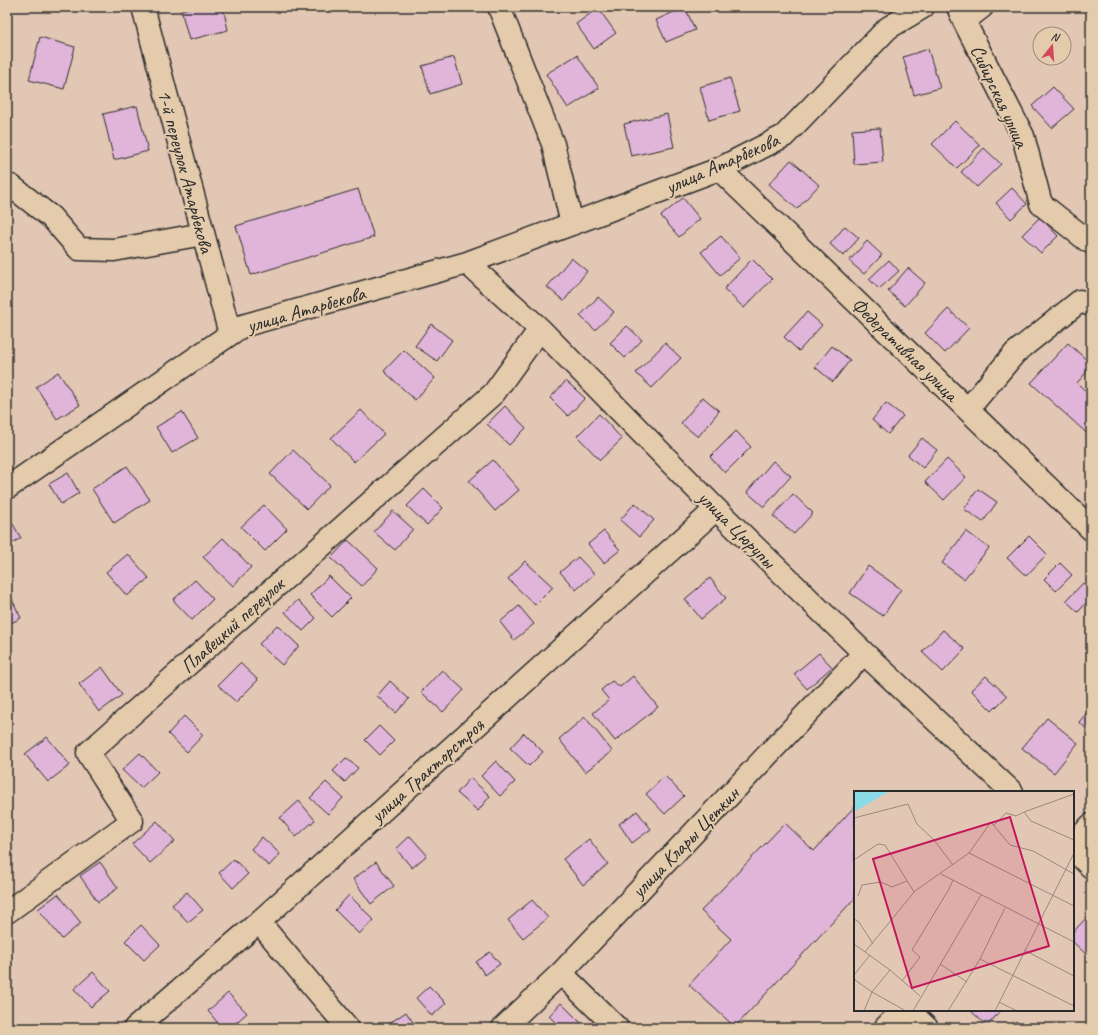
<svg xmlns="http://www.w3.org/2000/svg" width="1098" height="1035" font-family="Caveat,sans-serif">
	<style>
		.building { fill: #e1b5da; stroke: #2b2b2b }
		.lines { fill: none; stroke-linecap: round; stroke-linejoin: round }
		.minor-casing { stroke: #2b2b2b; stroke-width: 25 }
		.minor { stroke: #e4cbac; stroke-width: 22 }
		.labels { text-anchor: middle; stroke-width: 4; stroke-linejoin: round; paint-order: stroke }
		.street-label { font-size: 20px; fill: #2b2b2b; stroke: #e4cbac }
		.inset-road { fill: none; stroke: #99897e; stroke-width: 1 }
		.view { fill: #c2185b; fill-opacity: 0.15; stroke: #c2185b; stroke-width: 2 }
		.inset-edge { fill: none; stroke: #2b2b2b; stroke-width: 2 }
	</style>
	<rect width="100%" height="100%" fill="#e3c7b5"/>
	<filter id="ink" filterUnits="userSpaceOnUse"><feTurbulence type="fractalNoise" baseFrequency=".025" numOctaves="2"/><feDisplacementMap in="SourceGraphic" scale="8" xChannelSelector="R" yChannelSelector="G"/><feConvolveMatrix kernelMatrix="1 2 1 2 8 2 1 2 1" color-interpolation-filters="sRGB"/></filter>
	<g filter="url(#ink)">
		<path class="building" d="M193,7H223L228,30L189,40L181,10Z
			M685,7L695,30L666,42L656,20Z
			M598,8L616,33L594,49L576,24Z
			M40,37L75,47L64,89L29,80Z
			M928,49L940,88L914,95L903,57Z
			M577,55L599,88L568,108L546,74Z
			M454,57L462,84L430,94L422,66Z
			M730,78L740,111L709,120L700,87Z
			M1053,87L1074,109L1052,128L1032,106Z
			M137,106L148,151L114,160L103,114Z
			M667,114L674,147L631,156L624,124Z
			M955,121L980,145L957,168L932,144Z
			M880,128L883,162L854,164L852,130Z
			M984,148L1001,164L977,187L961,172Z
			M791,160L819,185L797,209L769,184Z
			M1012,188L1027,204L1011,219L996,203Z
			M358,189L374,237L251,275L236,226Z
			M683,198L700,219L679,237L661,216Z
			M1040,217L1058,236L1041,253L1022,235Z
			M845,226L859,238L843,256L830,244Z
			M721,236L740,258L720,275L701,252Z
			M867,241L882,255L864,274L849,261Z
			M571,258L587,271L564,301L547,287Z
			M752,259L772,279L744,308L724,289Z
			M889,260L899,271L879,289L869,279Z
			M908,268L925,283L905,306L888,291Z
			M598,297L614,312L595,330L580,316Z
			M948,309L969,328L945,353L925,333Z
			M807,312L822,325L799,351L784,337Z
			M431,324L452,340L437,361L415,346Z
			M627,326L642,340L625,358L610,343Z
			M665,343L681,358L652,388L636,373Z
			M1068,343L1091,364V367L1077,383L1091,396V437L1031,383Z
			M832,346L850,360L833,382L815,367Z
			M404,350L435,378L415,400L384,371Z
			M58,372L80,405L57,419L36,387Z
			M566,381L585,398L568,416L550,398Z
			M703,397L719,411L698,437L681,423Z
			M886,403L903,416L888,434L872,420Z
			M505,406L526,428L509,445L487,424Z
			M361,410L384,434L354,462L331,438Z
			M182,412L198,438L172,453L156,427Z
			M599,414L622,439L600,460L577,436Z
			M736,431L751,447L725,473L710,457Z
			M922,438L937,450L923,468L908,455Z
			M293,450L330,485L307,509L270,474Z
			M947,459L966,477L944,500L925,482Z
			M493,460L519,490L495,511L469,481Z
			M773,461L791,476L764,507L747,492Z
			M127,466L150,500L114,523L92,489Z
			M68,473L79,493L61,504L49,484Z
			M424,489L443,508L427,525L407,506Z
			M978,489L997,502L983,522L964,509Z
			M793,494L813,513L794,534L773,516Z
			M635,503L654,520L639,537L620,520Z
			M264,505L287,529L265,551L241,527Z
			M393,511L413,529L395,550L374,532Z
			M7,514L21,538L7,546Z
			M604,531L620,550L604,563L588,544Z
			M966,531L989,548L964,579L942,563Z
			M1029,536L1047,554L1026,576L1007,558Z
			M223,538L251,567L233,586L203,557Z
			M348,540L378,568L362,586L331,558Z
			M128,554L149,578L127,596L106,572Z
			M578,557L594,574L576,590L560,572Z
			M525,561L553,587L535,605L508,579Z
			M1060,563L1072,575L1056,591L1044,579Z
			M868,566L901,589L883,616L850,593Z
			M329,576L351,598L332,617L310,595Z
			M710,578L726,598L701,619L685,599Z
			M195,580L213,599L192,620L173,600Z
			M1083,583L1091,590V598L1078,612L1066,601Z
			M7,589L21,618L7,625Z
			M298,600L316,618L303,631L285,612Z
			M519,606L534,624L514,640L500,622Z
			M277,625L299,646L282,665L259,644Z
			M943,630L965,649L943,672L922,652Z
			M819,653L832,667L807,689L794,674Z
			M240,663L258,680L236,702L218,685Z
			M102,667L122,695L99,712L79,684Z
			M442,670L464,690L443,712L421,692Z
			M633,676L658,707L615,741L593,713L609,700L601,690L612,681L620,687Z
			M986,676L1007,696L992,711L971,690Z
			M390,681L409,699L396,713L377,696Z
			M1091,708V733L1079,722Z
			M184,716L203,735L187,752L168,734Z
			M585,717L612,751L585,772L559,739Z
			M1047,718L1078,743L1054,773L1022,748Z
			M379,726L394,741L380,755L365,740Z
			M524,733L543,752L529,766L510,748Z
			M47,737L70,765L48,782L25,754Z
			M140,753L158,772L141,788L122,770Z
			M346,758L358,768L345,782L333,771Z
			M496,761L515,782L500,796L481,776Z
			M665,776L684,796L665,814L646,794Z
			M470,778L490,796L478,811L457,793Z
			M326,782L343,798L328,814L310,798Z
			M299,801L315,820L296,837L280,818Z
			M855,806V898L735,1027L689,985L731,939L701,911L785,823L814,851Z
			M637,811L651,829L632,843L619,824Z
			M157,821L175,841L150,863L132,844Z
			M410,836L427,855L412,868L396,849Z
			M262,837L280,854L269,866L251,849Z
			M589,839L608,864L583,885L563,859Z
			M234,859L248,874L233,888L219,873Z
			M100,862L118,888L98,902L80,876Z
			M376,862L394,886L371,904L353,879Z
			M187,892L203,910L188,922L172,905Z
			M58,894L81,923L62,939L38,909Z
			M349,895L374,920L359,934L335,910Z
			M532,900L548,918L523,938L508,920Z
			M1088,916L1091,919V955L1089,957L1073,942V932Z
			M141,925L160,945L144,960L125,941Z
			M490,952L500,964L485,975L476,962Z
			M93,972L110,991L91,1007L74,989Z
			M429,986L446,1003L432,1016L416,998Z
			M228,993L247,1013L230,1028H222L208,1011Z
			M561,1003L581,1023L576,1028H561L549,1016Z
			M970,1010H1001L987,1026Z
			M406,1012L417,1028H385L384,1027Z
			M1016,1021L1024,1028H1010Z
			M39,1022L43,1028H32Z"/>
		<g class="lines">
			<defs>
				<path id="minor" d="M143,7L230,334
					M499,7L553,144L572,224
					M958,7L964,21L1023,136L1041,204L1088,241L1091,242
					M964,21L982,7
					M719,169L1091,529
					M7,186H11L51,217L79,249L114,250L203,234
					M467,263L540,329L716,509L864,653L1012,792
					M968,409L1015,353L1080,301L1091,305
					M7,488L242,326L467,263L719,169L784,136L888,28L923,7
					M1073,845L1091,825
					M1073,849L1091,867
					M7,912L132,821L88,753L494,393L540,329
					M259,922L348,1028
					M561,973L617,1028
					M908,1010L927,1028
					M135,1028L259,922L716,509
					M503,1028L561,973L864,653
					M885,1028L902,1010"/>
			</defs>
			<use href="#minor" class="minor-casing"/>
			<use href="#minor" class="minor"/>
		</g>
	</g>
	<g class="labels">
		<g class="street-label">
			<text transform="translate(1000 96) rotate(65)" y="7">Сибирская улица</text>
			<text transform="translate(722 163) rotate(-24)" y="7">улица Атарбекова</text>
			<text transform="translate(186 171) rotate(75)" y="7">1-й переулок Атарбекова</text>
			<text transform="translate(306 309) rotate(-16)" y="7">улица Атарбекова</text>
			<text transform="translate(905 349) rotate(44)" y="7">Федеративная улица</text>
			<text transform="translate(737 529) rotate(45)" y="7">улица Цюрупы</text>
			<text transform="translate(232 625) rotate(-42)" y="7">Плавецкий переулок</text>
			<text transform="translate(427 770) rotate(-42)" y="7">улица Тракторстроя</text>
			<text transform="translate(685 842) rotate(-46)" y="7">улица Клары Цеткин</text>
		</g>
	</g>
	<g transform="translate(854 791)">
		<rect width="220" height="220" fill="#e3c7b5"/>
		<path d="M0,0H36L0,21Z" fill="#8bdbe7"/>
		<path class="inset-road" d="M170,21L220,3M0,27L54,13L63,33L80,49L99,74M140,34L152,22L162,25L170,21L177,30L220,49M115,62L220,115M0,69L24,53L31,54L60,101M87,83L220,151M4,105L8,94L27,91L38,96L53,90M0,128L5,131L19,153M0,153L36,179L66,205M170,159L220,185M11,161L61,100L115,62L137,31L156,54L179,60L220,83M126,168L220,215M86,173L113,191M0,184L1,189L18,201L52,220M0,184L16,164M48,190L66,166L58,159L95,98L99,89M145,211L163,220M10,220L18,201L36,179M59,220L127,104M94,220L126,168L151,117M141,220L220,62"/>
		<path class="view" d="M156,26L195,155L58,197L19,68Z"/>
		<rect width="220" height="220" class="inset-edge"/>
	</g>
	<rect width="1098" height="1035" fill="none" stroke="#e4cbac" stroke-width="24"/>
	<rect x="12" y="12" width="1074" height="1011" fill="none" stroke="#2b2b2b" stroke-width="1.5" filter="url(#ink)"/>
	<g transform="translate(1052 46) rotate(17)"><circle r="19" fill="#e4cbac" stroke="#9a8b78"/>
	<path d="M0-3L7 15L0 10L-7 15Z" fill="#d1495b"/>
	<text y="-6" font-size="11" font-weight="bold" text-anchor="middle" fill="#2b2b2b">N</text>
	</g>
</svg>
